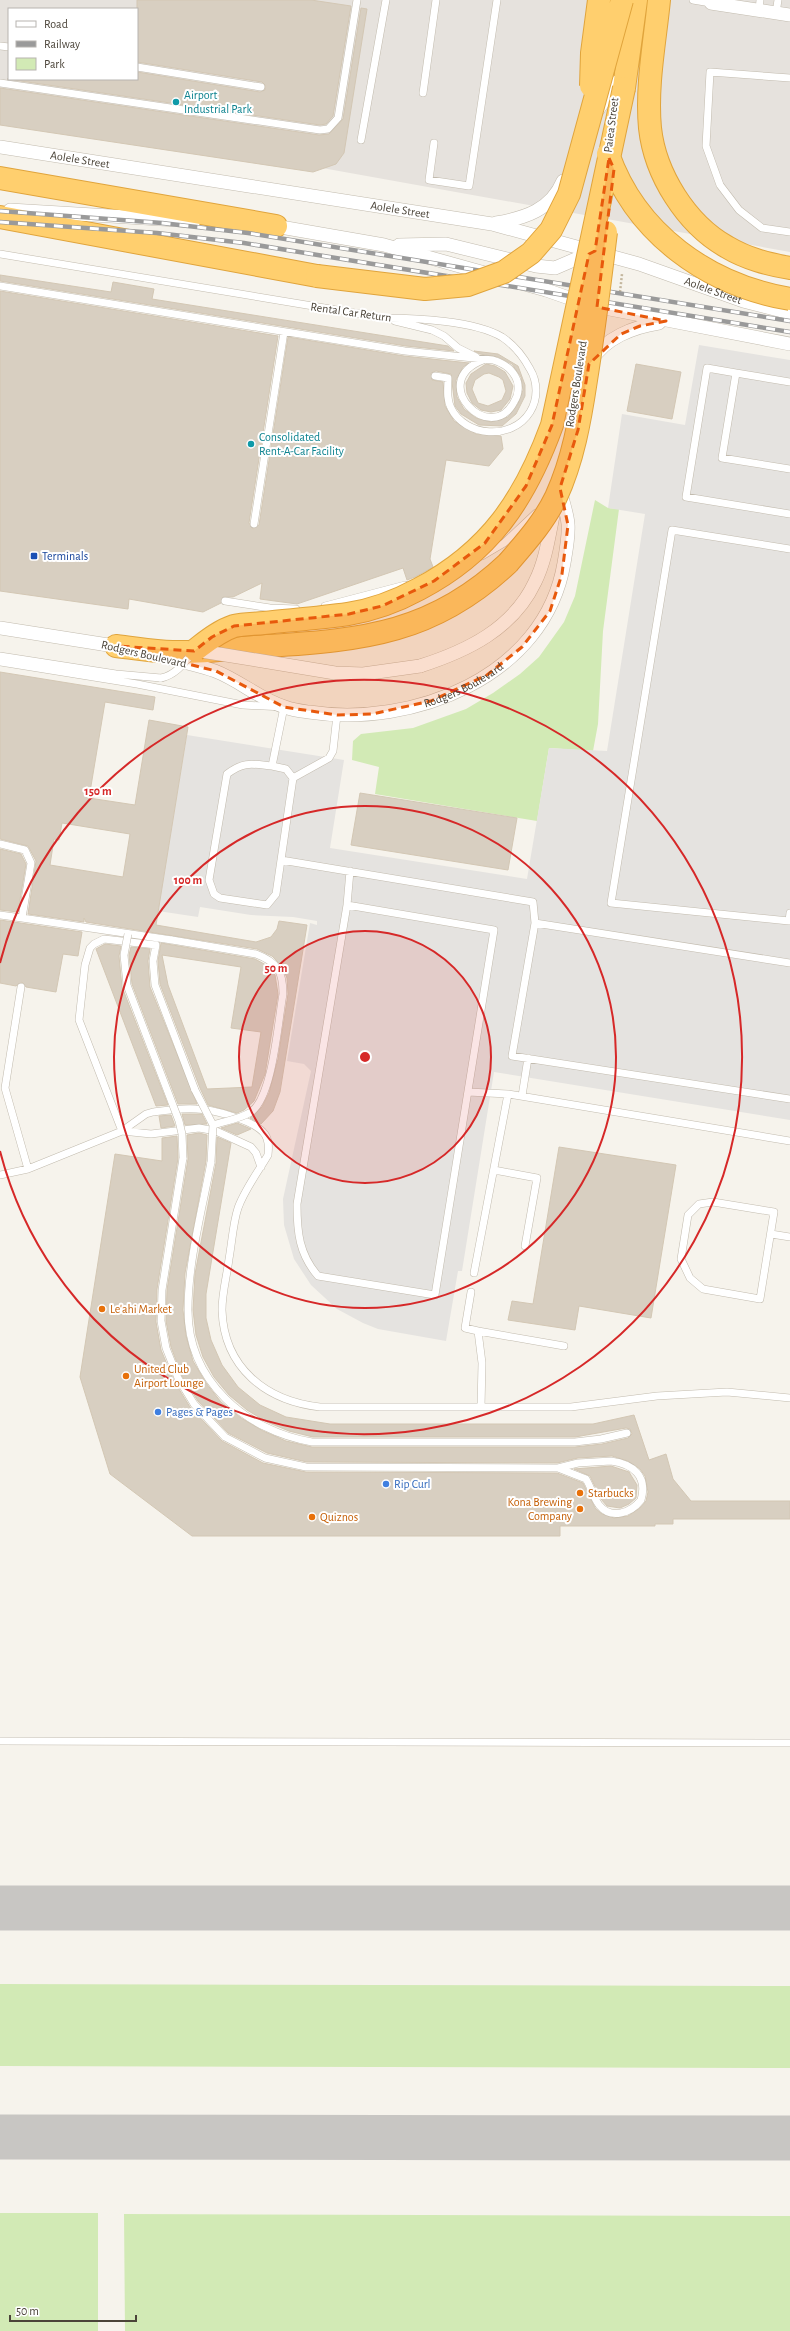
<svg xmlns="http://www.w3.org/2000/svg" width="790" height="2331" font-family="'Alegreya Sans',sans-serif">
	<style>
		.industrial { fill: #e6e2dd; fill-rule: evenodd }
		.green { fill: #d2eab5 }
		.parking { fill: #e5e3e0 }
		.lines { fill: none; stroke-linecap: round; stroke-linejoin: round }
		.taxiway { stroke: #c8c6c3; stroke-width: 45 }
		.building { fill: #d8cfc1; stroke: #d3c7b4; fill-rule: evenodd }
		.lane-casing { stroke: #c2bbae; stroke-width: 8 }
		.street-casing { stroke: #c2bbae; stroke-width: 14 }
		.highway-casing { stroke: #e0a43c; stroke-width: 24 }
		.path { stroke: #c4b79f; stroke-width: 2.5; stroke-dasharray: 2 2; stroke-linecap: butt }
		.lane { stroke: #fff; stroke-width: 7 }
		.street { stroke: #fff; stroke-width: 13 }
		.highway { stroke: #ffcf6e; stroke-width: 22 }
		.rail-casing { stroke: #9a9a9a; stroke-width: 4.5 }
		.rail { stroke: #fff; stroke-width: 3; stroke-dasharray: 9; stroke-linecap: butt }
		.lane-bridge-casing { stroke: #c2bbae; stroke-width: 8; stroke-linecap: butt }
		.street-bridge-casing { stroke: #c2bbae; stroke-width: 14; stroke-linecap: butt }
		.highway-bridge-casing { stroke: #e0a43c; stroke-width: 24; stroke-linecap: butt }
		.lane-bridge { stroke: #fff; stroke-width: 7 }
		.street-bridge { stroke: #fff; stroke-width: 13 }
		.highway-bridge { stroke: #ffcf6e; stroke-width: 22 }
		.marked { fill: #e8590c; fill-opacity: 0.2; stroke: #e8590c; stroke-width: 3; stroke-dasharray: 8 5; stroke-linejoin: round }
		.ring { fill: none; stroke: #d62828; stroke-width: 2 }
		.culture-dot { fill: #0f9aa8; stroke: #fff; stroke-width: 1.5 }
		.transit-dot { fill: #1a4fb4; stroke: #fff; stroke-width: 1.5 }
		.food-dot { fill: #e8710a; stroke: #fff; stroke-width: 1.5 }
		.shop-dot { fill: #3f7fe0; stroke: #fff; stroke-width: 1.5 }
		.labels { text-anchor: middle; stroke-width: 4; stroke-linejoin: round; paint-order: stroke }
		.culture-label { font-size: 12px; fill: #0d838f; stroke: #fff; text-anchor: start }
		.street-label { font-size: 12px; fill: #4b4439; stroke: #fff }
		.transit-label { font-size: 12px; fill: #164399; stroke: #fff; text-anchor: start }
		.food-label { font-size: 12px; fill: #c56008; stroke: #fff; text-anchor: start }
		.shop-label { font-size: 12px; fill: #366cbe; stroke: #fff; text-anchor: start }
		.centre { fill: #d62828; stroke: #fff; stroke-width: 2 }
		.ring-label { font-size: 12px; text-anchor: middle; font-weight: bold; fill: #d62828; stroke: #fff; stroke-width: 4; stroke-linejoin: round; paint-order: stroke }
	</style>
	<rect width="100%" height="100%" fill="#f6f3ec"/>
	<path class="industrial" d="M0,0H790V252L0,110ZM9,9H137V79H9Z"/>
	<path class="green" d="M595,500L608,508L619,509L603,631L598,724L593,751L549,748L537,821L375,794L379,767L352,760L353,741L361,734L413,728L466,709L493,693L520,674L539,657L564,622L575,596Z
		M0,1984L790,1986V2068L0,2066Z
		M0,2213H98V2331H0Z
		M124,2214L790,2216V2331H125Z"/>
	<path class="parking" d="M699,345L790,360V1120L494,1072L462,1271H458L446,1341L378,1329L363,1323L337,1309L311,1285L294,1259L284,1225L283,1199L311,1071L304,1064L287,1061L310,923L317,925V921L293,917L251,915L200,907L198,917L158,911L187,735L344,760L330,848L527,879L549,748L607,751L645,514L608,508L622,414L685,425Z"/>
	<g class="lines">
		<path class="taxiway" d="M0,1908H790
			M0,2137L790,2138"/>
	</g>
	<path class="building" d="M137,0H311L351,6L333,116L326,124L320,125L7,79H137V72L260,92L265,90V85L262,82L137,62Z
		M361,8L367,9L344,153L336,164L313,172L0,125V88L319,135L329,134L343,119Z
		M0,275L111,292L113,282L154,289L152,299L448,346L454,351L406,346L0,281Z
		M0,291L278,336L249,523L253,529L259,525L288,337L404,356L469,363L463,367L456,380L457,397L464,409L476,418L491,422L508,417L518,404L523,390L521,377L512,364L498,357L480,354L474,351L498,354L518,366L525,385V396L516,414L502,426L479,425L461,414L455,406L451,374L436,371L431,373L432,380L443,382L445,406L454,421L476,434L501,436L503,449L489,466L446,460L430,559L433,567L415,577L407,580L403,568L297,604L260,599L262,583L233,597H223L221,603L203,612L129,599L128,609L0,591Z
		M486,364L495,366L505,372L513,386L510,399L501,410L491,412L481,410L472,403L467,393L466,383L471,374ZM489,373L499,377L503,380L506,391L502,400L488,406L478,403L472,389L475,380L484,374Z
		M636,364L681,372L672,419L627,411Z
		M0,672L155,697L153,710L105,702L89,798L135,805L149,720L188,727L156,925L256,942L271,937L277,929L279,921L307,925L280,1092L273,1111L261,1124L250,1118L262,1107L269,1093L278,1059L288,994L287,978L282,966L272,956L257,949L86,922L84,918V922L28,914L36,861L28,846L0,839ZM62,823L130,834L123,877L50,865L54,839L59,840Z
		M360,793L517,818L508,870L351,845Z
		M0,849L21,854L26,864L18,912L0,910Z
		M0,920L82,932L78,956L63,954L56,992L26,987L22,982L16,986L0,983Z
		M161,943L255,959L266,965L275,975L278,994L265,1074L254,1101L244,1110L237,1113L208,1105L200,1088L160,984L158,961ZM162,955L241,967L231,1028L261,1032L252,1087L207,1089L168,985Z
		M105,944L121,946L119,956L122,987L168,1105L156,1106L96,949Z
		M131,947L150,949L148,961L150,987L197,1104H178L132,984L129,955Z
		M182,1114H202L207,1124L185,1125Z
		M171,1115L175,1126L161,1128L159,1116Z
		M237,1123L251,1129L237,1135L221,1128Z
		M199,1133L207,1135L206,1161L185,1273L183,1310L186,1336L193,1361L206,1383L221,1402L241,1418L263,1431L286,1441L312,1447H575L602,1444L628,1438L632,1434L630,1429L626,1428L575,1437H313L289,1431L267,1422L247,1410L229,1395L214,1377L203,1357L196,1335L193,1310L195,1274L216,1163L217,1137L231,1143L206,1294V1318L211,1340L222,1365L238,1387L260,1405L286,1417L330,1424H593L634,1415L649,1460L666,1454L673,1479L691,1501H790V1519H673V1524H655V1526H560V1536H192L110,1474L80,1377L115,1154L162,1161V1138L177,1136L178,1158L157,1289L156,1322L161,1350L174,1381L190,1407L222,1441L263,1463L306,1472L557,1473L583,1483L595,1508L602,1514L614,1518L628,1516L640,1508L646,1501L648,1492L645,1476L640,1469L628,1461L612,1456L578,1458L557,1463L307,1462L267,1453L228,1433L198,1401L182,1376L171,1347L166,1321L167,1290L188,1159L187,1135Z
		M559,1147L676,1165L651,1318L579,1306L575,1330L508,1320L512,1301L533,1304Z
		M611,1466L629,1472L637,1485L636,1498L629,1504L620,1508L607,1506L601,1499L590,1476L574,1469Z"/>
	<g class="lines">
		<defs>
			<path id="lane" d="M693,0L711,3
				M759,11L760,0
				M776,13L778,0
				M0,46L9,47
				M137,67L261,87
				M790,78L710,72L706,146L720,185L739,210L762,228L790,232
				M0,83L320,130L328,129L338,118L357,0
				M423,93L436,0
				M361,140L386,0
				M434,143L429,180L469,186L497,0
				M0,254L385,318C417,318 475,321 502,337C514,345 523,356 530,369C538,382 538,399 530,412C512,441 465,437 451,408C446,399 448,387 448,378L435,376
				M0,286L405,351L493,360C503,363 510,367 515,376C520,384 519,394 514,402C491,447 426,382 483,360
				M395,321L432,330L444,336L458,348L476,357
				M736,373L707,368L686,497L790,514
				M790,382L736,373L722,458L790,469
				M254,524L284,332
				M790,549L672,530L611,903L789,921L790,913
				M482,556L504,543L536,513
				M225,601L270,608L296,609
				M325,606L405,585
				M0,656L116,674L161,678
				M0,662L137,684L243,705L284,707L272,766C252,764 244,761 227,774L209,880L214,894L220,898L267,905L276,894L293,778L286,769L272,766
				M293,778L329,758L333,751L337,715
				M0,844L25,850L31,863L22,918L0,915
				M281,860L533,902L535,923L512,1056L790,1099
				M347,905L494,930L435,1295L318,1276C299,1254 297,1232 297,1204L347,905L350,871
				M22,918L172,940
				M535,923L790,963
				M21,987L5,1088L28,1169
				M468,1092L508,1094
				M522,1096L528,1058
				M122,1131L79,1020L85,965L90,948L94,944L104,939L156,945L153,961L155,985L195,1090
				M122,1131L151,1134L199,1128L216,1131L251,1147L256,1153L261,1167
				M183,1158L162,1290L161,1321L166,1348L178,1378L194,1404L225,1437L265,1458L306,1467L558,1468
				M211,1162C202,1210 188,1262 188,1310C188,1381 246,1431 312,1442H575L601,1439L627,1433
				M494,1170L537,1178L525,1246
				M0,1175L28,1169L122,1131L146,1114L153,1112C168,1110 182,1108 196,1109C212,1109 252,1120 263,1132C269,1138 269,1146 268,1155C258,1172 245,1189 238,1208C233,1223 232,1242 229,1259C227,1275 222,1293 222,1310C224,1368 266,1401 320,1407H571L657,1396L727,1392L790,1398
				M713,1202L774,1212L760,1299L703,1289L690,1278L681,1259L688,1215L699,1204Z
				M771,1234L790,1237
				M474,1273L508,1094L790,1141
				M471,1292L465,1328L478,1331L482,1363L481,1407
				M478,1331L564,1346
				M611,1461C633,1464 648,1476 641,1500C631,1513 611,1520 599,1505C593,1497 591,1487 586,1479L558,1468L578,1463Z
				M0,1741L790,1743"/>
			<g id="street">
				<path d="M711,3L790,15"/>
				<path d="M597,111L617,82"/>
				<path id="s1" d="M0,147L492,224L639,264L743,301L790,313"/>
				<path d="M10,210L194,221"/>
				<path d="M496,223C525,218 551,210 563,181"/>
				<path d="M269,225L384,245L546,290L589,305L790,344"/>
				<path d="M399,245L446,244L536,266L555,268L592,252"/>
				<path d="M591,361C605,338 633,327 659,323"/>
				<path d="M0,628L121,647"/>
				<path id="s2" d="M172,659C186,663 201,666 215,671C239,680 261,700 285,707C292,710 301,711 309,712C412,728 545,677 564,563C566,551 569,536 568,524C567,512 562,500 560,489"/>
				<path d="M420,666C467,651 513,629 535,582C546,560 549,535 554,511"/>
			</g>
			<path id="highway" d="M659,0C655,41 646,86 650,128C655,174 686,224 727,247C747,259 768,264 790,268
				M624,88L636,0
				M0,178L276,226
				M0,217L317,276
				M116,646C135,648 154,652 173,652C204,653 236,648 267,646C364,640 434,633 508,563"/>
		</defs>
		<use href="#lane" class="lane-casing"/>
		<use href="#street" class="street-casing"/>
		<use href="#highway" class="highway-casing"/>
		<path class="path" d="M620,292L622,274"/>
		<use href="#lane" class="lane"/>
		<use href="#street" class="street"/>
		<use href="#highway" class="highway"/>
		<defs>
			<path id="rail" d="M0,211L162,223L248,233L790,321
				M0,222L157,233L244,243L790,332"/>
		</defs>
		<use href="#rail" class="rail-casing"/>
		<use href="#rail" class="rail"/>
		<defs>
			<path id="lane-bridge" d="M161,678C176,675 185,662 194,651
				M128,934L124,955L127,985L179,1121L182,1134L183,1158
				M172,940L256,954C277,962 283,971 283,994C278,1021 273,1097 251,1112C240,1119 225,1121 213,1125
				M195,1090L213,1125L211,1162"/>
			<path id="street-bridge" d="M195,650L335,673L363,674L420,666"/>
			<path id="highway-bridge" d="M591,86L592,53L599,0
				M608,154C636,234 708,285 790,299
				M317,276L425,289L468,285L504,272L531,253L551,230L569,194L622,0
				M508,563C526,542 544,522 556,497C573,460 580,420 586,380C594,330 600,281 606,232
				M195,650C207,641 219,631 234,626C243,624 254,624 264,623C292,620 320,618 348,614C373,610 397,601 419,589C490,552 525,499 552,425L624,88"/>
		</defs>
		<use href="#lane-bridge" class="lane-bridge-casing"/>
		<use href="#street-bridge" class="street-bridge-casing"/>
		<use href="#highway-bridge" class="highway-bridge-casing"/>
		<use href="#lane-bridge" class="lane-bridge"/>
		<use href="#street-bridge" class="street-bridge"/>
		<use href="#highway-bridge" class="highway-bridge"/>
	</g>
	<path class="marked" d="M609,158L614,169L597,307L666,321L640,326L621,334L589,364L578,430L560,488L568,525L562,574L550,611L522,647L487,675L431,701L372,714L337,715L284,707L216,671L116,646L194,651L212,637L234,626L349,614L382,606L434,581L485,543L526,486L552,425L589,254L595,251Z"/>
	<circle cx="365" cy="1057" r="126" fill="#d62828" fill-opacity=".12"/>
	<g class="ring">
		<circle cx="365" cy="1057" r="126"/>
		<circle cx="365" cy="1057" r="251"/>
		<path d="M0 963A377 377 0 1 1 0 1151"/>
	</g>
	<g class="culture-dot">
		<circle cx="176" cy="102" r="4"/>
		<circle cx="251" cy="444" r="4"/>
	</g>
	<rect class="transit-dot" x="30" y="552" width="8" height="8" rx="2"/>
	<g class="food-dot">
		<circle cx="102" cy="1309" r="4"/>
		<circle cx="126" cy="1376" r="4"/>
		<circle cx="580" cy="1493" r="4"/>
		<circle cx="580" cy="1509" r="4"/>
		<circle cx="312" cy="1517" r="4"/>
	</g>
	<g class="shop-dot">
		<circle cx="158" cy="1412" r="4"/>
		<circle cx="386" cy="1484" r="4"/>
	</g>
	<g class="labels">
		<g class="culture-label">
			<text x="184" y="99">Airport<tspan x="184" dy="14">Industrial Park</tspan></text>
			<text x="259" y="441">Consolidated<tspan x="259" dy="14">Rent-A-Car Facility</tspan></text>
		</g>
		<g class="street-label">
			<text transform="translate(611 125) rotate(-83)" y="4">Paiea Street</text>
			<text dy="4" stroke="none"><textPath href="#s1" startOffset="81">Aolele Street</textPath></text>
			<text dy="4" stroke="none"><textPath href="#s1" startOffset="405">Aolele Street</textPath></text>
			<text dy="4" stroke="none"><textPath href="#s1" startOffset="729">Aolele Street</textPath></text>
			<text transform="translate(351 312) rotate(8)" y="4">Rental Car Return</text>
			<text transform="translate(576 384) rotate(-81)" y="4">Rodgers Boulevard</text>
			<text transform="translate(144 654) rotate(13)" y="4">Rodgers Boulevard</text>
			<text dy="4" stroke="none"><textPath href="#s2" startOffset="308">Rodgers Boulevard</textPath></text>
		</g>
		<g class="transit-label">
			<text x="42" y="560">Terminals</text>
		</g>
		<g class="food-label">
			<text x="110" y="1313">Le'ahi Market</text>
			<text x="134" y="1373">United Club<tspan x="134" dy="14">Airport Lounge</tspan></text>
			<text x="588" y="1497">Starbucks</text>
			<text x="572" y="1506" text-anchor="end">Kona Brewing<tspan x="572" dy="14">Company</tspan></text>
			<text x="320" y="1521">Quiznos</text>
		</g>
		<g class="shop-label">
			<text x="166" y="1416">Pages &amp; Pages</text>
			<text x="394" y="1488">Rip Curl</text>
		</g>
	</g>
	<circle cx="365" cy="1057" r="6" class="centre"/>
	<g class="ring-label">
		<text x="98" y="795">150 m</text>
		<text x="188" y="884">100 m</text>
		<text x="276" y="972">50 m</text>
	</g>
	<rect x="8" y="8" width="130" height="72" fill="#ffffff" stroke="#b7b4b0"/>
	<rect x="16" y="21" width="20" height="6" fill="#ffffff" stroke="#b7b4b0"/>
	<text x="44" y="28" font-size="12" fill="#4b4439">Road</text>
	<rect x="16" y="41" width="20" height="6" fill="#9a9a9a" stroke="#b7b4b0"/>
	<text x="44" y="48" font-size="12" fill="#4b4439">Railway</text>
	<rect x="16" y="58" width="20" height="12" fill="#d2eab5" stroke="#b7b4b0"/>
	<text x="44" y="68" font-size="12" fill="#4b4439">Park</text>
	<path d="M10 2315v6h126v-6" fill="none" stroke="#4b4439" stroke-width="2"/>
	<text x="16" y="2315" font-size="12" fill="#4b4439" stroke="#ffffff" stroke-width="3" paint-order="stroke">50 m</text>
</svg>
